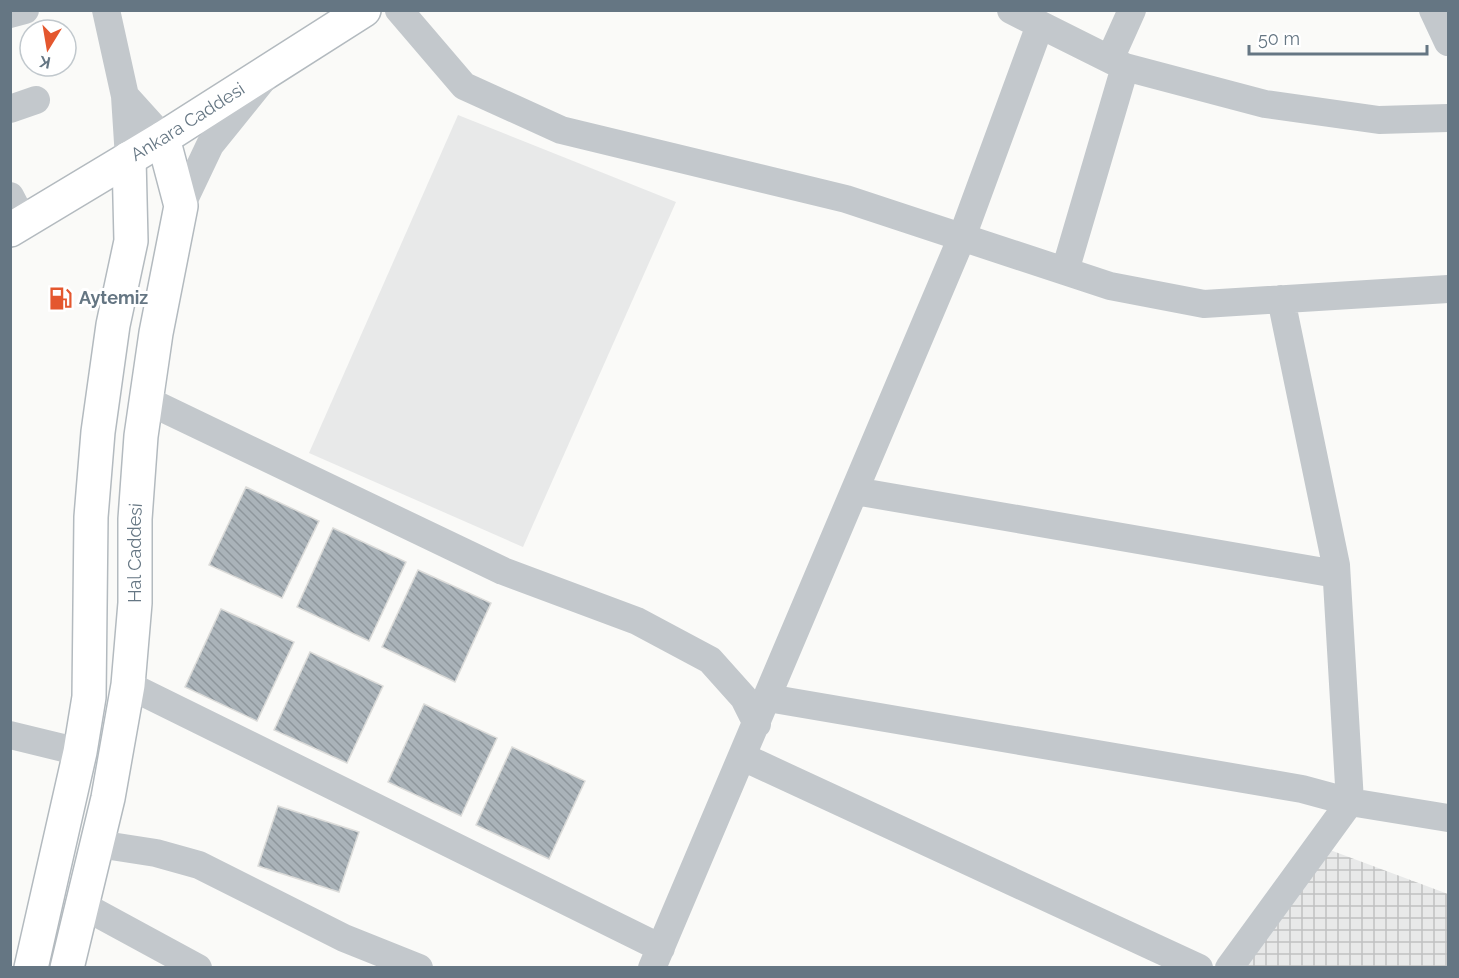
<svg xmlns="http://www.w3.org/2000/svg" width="1459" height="978" font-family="Raleway,sans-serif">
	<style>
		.built { fill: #e8e9e9 }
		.industrial { fill: url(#industrial-grid) }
		.building { fill: url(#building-back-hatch); stroke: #dcdcda; stroke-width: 1.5 }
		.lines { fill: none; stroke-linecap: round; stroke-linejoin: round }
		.secondary-casing { stroke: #b3babf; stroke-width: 36 }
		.street { stroke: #c3c8cc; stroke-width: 28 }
		.secondary { stroke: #fff; stroke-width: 33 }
		.labels { text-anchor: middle; stroke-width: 6; stroke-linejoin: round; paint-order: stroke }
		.street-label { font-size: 18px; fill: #657683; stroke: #fff }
		.poi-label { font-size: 18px; font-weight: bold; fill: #657683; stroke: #fff; text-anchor: start }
	</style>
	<defs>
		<pattern id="industrial-grid" width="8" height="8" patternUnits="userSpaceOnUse" patternTransform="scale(1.5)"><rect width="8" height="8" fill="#e8e9e9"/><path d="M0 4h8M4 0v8" fill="none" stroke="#c0c1c2"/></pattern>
		<pattern id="building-back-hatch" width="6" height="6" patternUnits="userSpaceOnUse" patternTransform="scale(1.5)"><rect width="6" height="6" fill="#aab3b9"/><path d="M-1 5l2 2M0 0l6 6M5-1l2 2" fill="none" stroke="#8e969c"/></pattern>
	</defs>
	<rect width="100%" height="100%" fill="#fafaf8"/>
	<path class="built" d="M458,115L676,202L523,547L309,453Z"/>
	<path class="industrial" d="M1330,850L1448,894V967L1239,968Z"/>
	<path class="building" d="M246,487L319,521L282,598L209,565Z
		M333,528L406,562L369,641L297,607Z
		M418,570L491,603L455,682L382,647Z
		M221,609L294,642L257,721L185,687Z
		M310,652L383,686L347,763L274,730Z
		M424,704L497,738L461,816L388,782Z
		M512,747L585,781L549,859L476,825Z
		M278,806L359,832L339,892L258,866Z"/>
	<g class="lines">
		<defs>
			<g id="secondary">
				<path id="s1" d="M10,230L163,138L364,10"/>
				<path d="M31,968L80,752L89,697L91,517L98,432L113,325L131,241L129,158"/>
				<path id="s2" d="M67,968L108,798L128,685L135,603V519L141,436L156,333L181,206L163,138"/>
			</g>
		</defs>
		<use href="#secondary" class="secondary-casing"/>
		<path class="street" d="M106,10L125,96L129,158
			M399,10L464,86L561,130L846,199L1110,286L1204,304L1448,289
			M1011,10L1125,67L1265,104L1379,120L1448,118
			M1433,10L1448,42
			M10,14L25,10
			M1110,59L1132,10
			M125,96L163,138
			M10,109L36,100
			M10,196L23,221
			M181,206L210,145L264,78
			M1065,271L1125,67
			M146,400L503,571L637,621L710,660L744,698L757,724
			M855,491L1336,574
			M128,685L661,948
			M768,698L1302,789L1350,802L1448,818
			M10,735L80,752
			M743,757L1199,968
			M98,844L156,853L199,865L344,938L419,968
			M82,905L198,968
			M652,968L962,237L1040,25
			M1229,968L1350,802L1336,565L1281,299"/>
		<use href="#secondary" class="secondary"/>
	</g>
	<defs>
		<symbol id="fuel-bare" viewBox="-9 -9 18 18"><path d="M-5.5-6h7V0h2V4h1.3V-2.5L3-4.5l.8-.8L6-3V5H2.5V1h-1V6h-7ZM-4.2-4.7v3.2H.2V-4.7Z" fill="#e4572e" stroke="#fff" stroke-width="2.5" paint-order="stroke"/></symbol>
	</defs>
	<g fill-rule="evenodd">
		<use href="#fuel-bare" x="44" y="282" width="33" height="33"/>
	</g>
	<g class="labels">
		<g class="street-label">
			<text dy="6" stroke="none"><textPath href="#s1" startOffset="208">Ankara Caddesi</textPath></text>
			<text dy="6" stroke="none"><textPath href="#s2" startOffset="422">Hal Caddesi</textPath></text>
		</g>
		<g class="poi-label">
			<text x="79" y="304">Aytemiz</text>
		</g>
	</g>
	<rect width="1459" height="978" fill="none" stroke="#657683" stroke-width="24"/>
	<g transform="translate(48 48) rotate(191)"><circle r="28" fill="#ffffff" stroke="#c1c8cd" stroke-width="1.5"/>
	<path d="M0-4.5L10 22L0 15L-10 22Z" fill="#e4572e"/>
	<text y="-9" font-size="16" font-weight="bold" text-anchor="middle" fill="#657683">K</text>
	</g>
	<path d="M1249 45v9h178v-9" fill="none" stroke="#657683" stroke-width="3"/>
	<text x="1258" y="45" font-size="18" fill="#657683" stroke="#ffffff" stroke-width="4.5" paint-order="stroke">50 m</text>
</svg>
